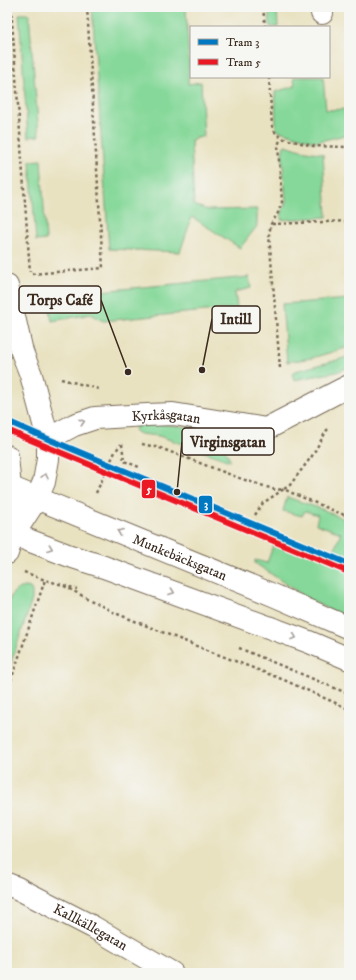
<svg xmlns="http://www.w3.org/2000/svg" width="356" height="980" font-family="'IM FELL DW Pica',serif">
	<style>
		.green { fill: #85d899; stroke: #60815c }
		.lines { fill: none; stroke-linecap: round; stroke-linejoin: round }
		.minor-casing { stroke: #786a57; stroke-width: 24 }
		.path { stroke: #786a57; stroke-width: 2.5; stroke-dasharray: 3 3; stroke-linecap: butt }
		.minor { stroke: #fff; stroke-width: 22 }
		.tram-1-casing { stroke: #f6f6f2; stroke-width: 9 }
		.tram-2-casing { stroke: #f6f6f2; stroke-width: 9 }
		.tram-1 { stroke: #0079c2; stroke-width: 6 }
		.tram-2 { stroke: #eb1923; stroke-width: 6 }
		.oneway { stroke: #a79f9a }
		.labels { text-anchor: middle; stroke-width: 3; stroke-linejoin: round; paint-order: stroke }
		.street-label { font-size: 14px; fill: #3b2a1e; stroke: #f6f6f2 }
		.leader { fill: none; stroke: #3b2a1e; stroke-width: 1.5 }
		.callout-dot { fill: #3b2a1e; stroke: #f6f6f2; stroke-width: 1.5 }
		.callout { fill: #f6f6f2; stroke: #3b2a1e; stroke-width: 1.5 }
		.callout-label { font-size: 15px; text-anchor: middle; font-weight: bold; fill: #3b2a1e }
		.line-badge { stroke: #f6f6f2; stroke-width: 1.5 }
		.badge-label { font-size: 11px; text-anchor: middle; font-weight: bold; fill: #fff }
	</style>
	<rect width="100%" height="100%" fill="#f6f6f2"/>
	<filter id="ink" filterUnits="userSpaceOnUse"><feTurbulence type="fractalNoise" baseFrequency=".025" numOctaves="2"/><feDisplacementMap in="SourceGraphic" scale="8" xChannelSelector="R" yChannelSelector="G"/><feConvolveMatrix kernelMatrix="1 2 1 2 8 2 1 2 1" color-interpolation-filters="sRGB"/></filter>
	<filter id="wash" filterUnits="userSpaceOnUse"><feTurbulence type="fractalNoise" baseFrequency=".012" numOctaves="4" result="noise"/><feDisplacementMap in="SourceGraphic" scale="16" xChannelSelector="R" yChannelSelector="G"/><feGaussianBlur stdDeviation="0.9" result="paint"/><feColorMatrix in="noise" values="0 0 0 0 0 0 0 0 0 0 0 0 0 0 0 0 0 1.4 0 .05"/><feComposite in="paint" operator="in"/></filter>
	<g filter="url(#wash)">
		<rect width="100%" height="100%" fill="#e9e2c1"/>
		<path class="green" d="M92,7H186L189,62L188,84L201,82L204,136L191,140L194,205L208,210L257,209V226L240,248L192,217L180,252L109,249Z
			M268,7H277L278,27H270Z
			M19,14H29L39,136L28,137Z
			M294,77H323L326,110L349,109V134L316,142L276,130L275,92L295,86Z
			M286,145L301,150L323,154L327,217L281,220C281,212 284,209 286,201L282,154L284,146Z
			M41,160L46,240L36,241L30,161Z
			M249,277L251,288L235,292L237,308L103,321L91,314L52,321L47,296Z
			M349,299V347L312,358L287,362L282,304Z
			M349,356V367L337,372L294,380L292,374L295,371L338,360Z
			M159,424L218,430C223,435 221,440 223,446C225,451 229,456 230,461L159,436L140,434L136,432L134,430L136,426Z
			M287,497L324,510L349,521V620L308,599L255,563V560L267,563L276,538L331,558L341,533L316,524L318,515L305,511L302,516L283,511Z
			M26,587L30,588L32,591V600L7,675V607C11,595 13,589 26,587Z"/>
	</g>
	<g filter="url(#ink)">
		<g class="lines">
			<defs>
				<g id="minor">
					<path d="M322,7V13"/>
					<path d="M7,286L22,352L31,375L48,439V459L44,482L37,498L13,535L7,553"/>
					<path id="s1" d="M48,439L74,425L95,418L147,415L173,414L266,429L341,390L349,386"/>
					<path d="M7,456L10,488L13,535"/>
					<path id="s2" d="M7,486L273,595L349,628"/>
					<path d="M7,532L70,556L104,567L309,642L349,659"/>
					<path id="s3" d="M7,884L17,888L93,927L172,973"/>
				</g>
			</defs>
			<use href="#minor" class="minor-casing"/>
			<path class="path" d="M11,7L30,272
				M263,7L265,27
				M269,77L272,126L275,132L281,138L313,146L349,147
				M272,224L349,221
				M32,274L103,268L87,7
				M280,368L269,235L271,224L278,213L282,202L278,145L281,138
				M61,379L99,389
				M122,444L124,461L139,467
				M142,444L160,448L242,479L276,490L284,489L290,485L312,456L320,442L327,430L330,428
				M96,493L115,452L121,444
				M255,515L263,503L284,489L292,493L349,517
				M24,572L45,580L77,589
				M64,586L115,613L204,649L284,680L349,709
				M239,648L349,694
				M7,692L45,580"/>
			<use href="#minor" class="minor"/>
			<defs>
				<path id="tram-1" d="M7,421L48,439L349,564"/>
				<path id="tram-2" d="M7,430L45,446L346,571"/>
			</defs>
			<use href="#tram-1" class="tram-1-casing"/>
			<use href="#tram-2" class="tram-2-casing"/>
			<use href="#tram-1" class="tram-1"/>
			<use href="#tram-2" class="tram-2"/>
		</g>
		<defs><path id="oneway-chevron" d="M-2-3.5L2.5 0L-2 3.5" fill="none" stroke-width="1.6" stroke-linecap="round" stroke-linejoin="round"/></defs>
		<g class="oneway">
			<use href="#oneway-chevron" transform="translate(82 422) rotate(-18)"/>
			<use href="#oneway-chevron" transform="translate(45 476) rotate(-77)"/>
			<use href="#oneway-chevron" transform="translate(120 532) rotate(-158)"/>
			<use href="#oneway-chevron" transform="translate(50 548) rotate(20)"/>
			<use href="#oneway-chevron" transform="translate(172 592) rotate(20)"/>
			<use href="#oneway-chevron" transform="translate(294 637) rotate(20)"/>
		</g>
	</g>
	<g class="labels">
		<g class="street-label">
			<text dy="5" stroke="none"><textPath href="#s1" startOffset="123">Kyrkåsgatan</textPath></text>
			<text dy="5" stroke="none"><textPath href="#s2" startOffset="187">Munkebäcksgatan</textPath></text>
			<text dy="5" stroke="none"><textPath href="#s3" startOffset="94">Kallkällegatan</textPath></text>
		</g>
	</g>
	<path class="leader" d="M128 372L101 300M202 370L212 319M177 492L182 442"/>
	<g class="callout-dot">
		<circle cx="128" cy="372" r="4"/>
		<circle cx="202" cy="370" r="4"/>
		<circle cx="177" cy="492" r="4"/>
	</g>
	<g class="callout">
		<rect x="19" y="286" width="82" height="27" rx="4"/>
		<rect x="212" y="306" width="48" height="27" rx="4"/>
		<rect x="182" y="428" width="92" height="27" rx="4"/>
	</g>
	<g class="callout-label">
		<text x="60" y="305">Torps Café</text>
		<text x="236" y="324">Intill</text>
		<text x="228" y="447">Virginsgatan</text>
	</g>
	<g class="line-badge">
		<rect x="141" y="479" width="15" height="20" rx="4" fill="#eb1923"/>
		<rect x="198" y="495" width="15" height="19" rx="4" fill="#0079c2"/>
	</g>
	<g class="badge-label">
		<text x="149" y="493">5</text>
		<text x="206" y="508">3</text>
	</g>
	<rect width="356" height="980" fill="none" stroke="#f6f6f2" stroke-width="24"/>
	<rect x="190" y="26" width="140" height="52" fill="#f6f6f2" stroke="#aba49d"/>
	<rect x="198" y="39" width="20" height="6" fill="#0079c2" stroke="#aba49d"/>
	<text x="226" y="46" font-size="12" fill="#3b2a1e">Tram 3</text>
	<rect x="198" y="59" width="20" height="6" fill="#eb1923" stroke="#aba49d"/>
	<text x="226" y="66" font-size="12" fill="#3b2a1e">Tram 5</text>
</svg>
